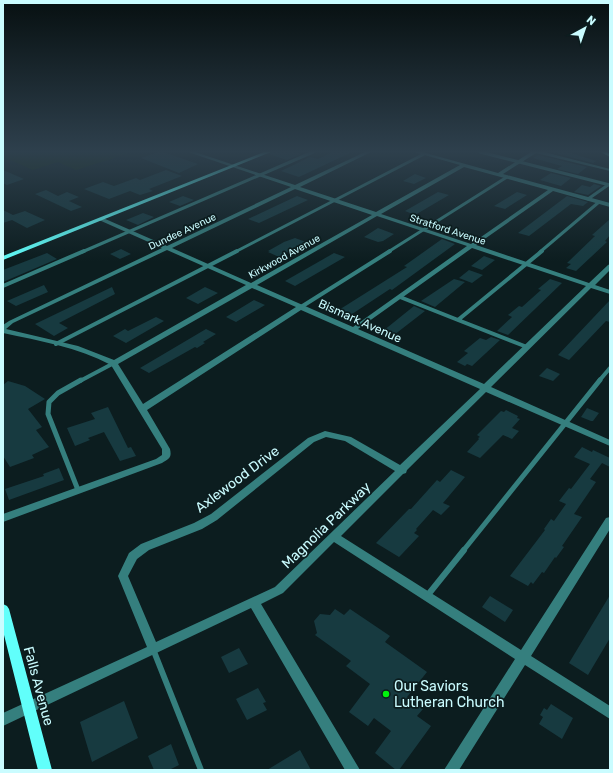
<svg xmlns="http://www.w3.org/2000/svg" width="613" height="773" font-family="Rubik,sans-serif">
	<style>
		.green { fill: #11290f }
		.building { fill: #173a40 }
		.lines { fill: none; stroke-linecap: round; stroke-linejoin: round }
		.lane-far3 { stroke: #357f7e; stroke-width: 3 }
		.lane-far2 { stroke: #357f7e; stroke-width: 4 }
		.lane-far1 { stroke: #357f7e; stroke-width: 5 }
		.lane { stroke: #357f7e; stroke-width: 6 }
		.street { fill: #357f7e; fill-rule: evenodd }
		.secondary { fill: #61fffb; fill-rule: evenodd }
		.poi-dot { fill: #00f50c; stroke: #0c1d1f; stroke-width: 1.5 }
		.labels { text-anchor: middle; stroke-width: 3.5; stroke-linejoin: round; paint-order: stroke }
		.far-street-label { font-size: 10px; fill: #cafcff; stroke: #0c1d1f }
		.street-label { font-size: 12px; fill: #cafcff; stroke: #0c1d1f }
		.near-street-label { font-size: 14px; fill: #cafcff; stroke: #0c1d1f }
		.near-poi-label { font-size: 14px; fill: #cafcff; stroke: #0c1d1f; text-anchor: start }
	</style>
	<rect width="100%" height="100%" fill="#0c1d1f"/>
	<path class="green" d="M3,152H133L76,170L58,162L33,170L3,157Z"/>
	<path class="building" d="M158,152H163L198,164L179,173L141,158Z
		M272,152H296L301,154L287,160L269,154Z
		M333,152H352L299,177L281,171L310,157L318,159Z
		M551,152H568L596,161L593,163Z
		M538,155L587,167L578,174L557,169L562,166L533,158Z
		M3,170L24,179L7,185L3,183Z
		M166,170L182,176L149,189L153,191L140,195L130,191L109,199L84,189L103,182L114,186L136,178L140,180Z
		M551,173L571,178L561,186L540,180Z
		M415,174L426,178L414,184L403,181Z
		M594,184L601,186L588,195L574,192L582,185L590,187Z
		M46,190L58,196L67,192L79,197L69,201L82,207L71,211L35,194Z
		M438,192L449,195L415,215L405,211Z
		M517,192L527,195L505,209L494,206Z
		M183,196L194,200L180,206L169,202Z
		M297,196L308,200L259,223L248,219Z
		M567,196L588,202L583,206L571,204L529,236L518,233Z
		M3,210L13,215L25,211L45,220L27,228L12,220L3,223Z
		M143,213L154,217L138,225L126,220Z
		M610,219V235L605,241L607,242L576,271L566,268L571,264L567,263L595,236L592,235Z
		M378,228L394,234L383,241L378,242L364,237Z
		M458,229L471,233L461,239L449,235Z
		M295,238L306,242L279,257L268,252H270L268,251L284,242Z
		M442,239L455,244L392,290L390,289L346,318L334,313L407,267L404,266Z
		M121,249L131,254L120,259L110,254Z
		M47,253L57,259L3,282V270Z
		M334,253L345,257L295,286L285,281Z
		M484,256L495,260L482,270L471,266Z
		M469,270L483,275L472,283L459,278Z
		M454,279L465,282L435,307L421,301Z
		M550,279L562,283L508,335L497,331L512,317L508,315L519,306L522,307L541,290L538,289Z
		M44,285L48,292L16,306L7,301Z
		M112,287L115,294L59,323L68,328L54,336L35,324Z
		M205,287L218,293L198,304L186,298Z
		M254,300L265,305L236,322L226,317Z
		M610,300V322L606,321L569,360L558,355Z
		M414,306L425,311L394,335L383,331Z
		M156,317L164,321L126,343L113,336L125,329L128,331Z
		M206,329L216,334L203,342L205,343L197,348L195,347L149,373L140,368Z
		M491,337L500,340L472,366L467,364L465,366L457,362L468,353L464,351L480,338L486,340Z
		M547,368L560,374L553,381L539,376Z
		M8,381L25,386L45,399L28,409L42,427L36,430L49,447L32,455L34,458L10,467L3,456V385Z
		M108,407L128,448L131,447L136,456L120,461L104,432L88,438L90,440L75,446L67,428L95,419L91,413Z
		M587,408L599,413L593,421H591L581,417Z
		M506,410L518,416L517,418L520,419L512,428L519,431L512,439L503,435L480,458L467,452L479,439L478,438L480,437L477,435L501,411L504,412Z
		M582,447L592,452L593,450L610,458V467L602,463L590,479L596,482L574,514L582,517L562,546L564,547L556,558L555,557L544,573L542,572L533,584L531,582L528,586L510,576L545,530L544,529L551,519L554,521L566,504L559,501L569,488L571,489L590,464L574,457Z
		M59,468L64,480L9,500L5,489L44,476L43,474Z
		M451,470L465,477L443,503L450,506L441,515L433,510L416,529L417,530L414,533L419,536L402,554L399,557L376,543L409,509H411L437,480L440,482Z
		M610,595V638L588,675L569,663Z
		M490,596L513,610L505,622L482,607Z
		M335,609L344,615L350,609L390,636L385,642L427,672L407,697L423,709L417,716L431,726L399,770H396L375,753L391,731L374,718L368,726L349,712L370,684L346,666L351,661L315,635L317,633L314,621L320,614L330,615Z
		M239,648L248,664L229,673L221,657Z
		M258,688L266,702L263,703L267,710L247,720L236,699Z
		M124,701L138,738L92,762L80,722Z
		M551,704L573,718L562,739L539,724L543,717L540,715L544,708L547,710Z
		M171,744L179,765L169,770H154L148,756Z
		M300,750L311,770H267Z"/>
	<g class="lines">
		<path class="lane-far3" d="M480,152L610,185
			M588,199L608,185
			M82,252L313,152
			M235,252L424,154
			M388,252L507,177
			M540,252L599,202"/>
		<path class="lane-far2" d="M3,286L84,251
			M400,297L458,320
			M301,307L390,251
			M56,344L237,251
			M527,347L458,320L542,251
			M80,381L114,363
			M599,381L610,368"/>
		<path class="lane-far1" d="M78,490L48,414L49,402L58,393L81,380
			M463,551L600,380"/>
		<path class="lane" d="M427,596L464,550
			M153,649L201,770"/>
		<path class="street" d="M188,152H195L295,185L365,152H371L300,187L376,212L460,165L414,152H422L498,173L531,152H544L610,169V171L536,153L503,174L610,203V207L553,191L476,245L589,283L608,265L610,264V270L595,285L610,290V294L591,288L491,387L610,440V446L486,392L407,470L406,473L403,474L341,536L521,650L606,518L610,517V529L531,656L610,706V719L525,665L459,770H444L515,659L334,542L283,593L261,604L360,770H345L251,608L3,726V713L147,647L118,576L129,553L141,544L194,523L211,514L308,438L325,431L351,437L400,465L480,389L301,310L147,410L170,449C172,458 169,459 162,463L3,522V514L156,459L162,455V449L111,365C77,347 40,341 3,333V325L9,321L162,248L99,220V218H103L167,246L291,187ZM464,167L548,190L471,244L381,214ZM295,189L372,215L251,283L172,248ZM377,216L467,246L353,327L257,285ZM472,248L586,286L484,384L358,329ZM167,250L246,285L114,360L78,346L6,329L13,323ZM252,288L296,307L143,404L118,364ZM326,437L345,441L395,471L275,587L156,642L128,576L137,559L149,550L202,529L217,520L314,442Z"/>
		<path class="secondary" d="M264,152H271L3,260V256Z
			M601,152H607L610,154V157Z
			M3,604L7,606L9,609L52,770H38L3,631Z"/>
	</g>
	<linearGradient id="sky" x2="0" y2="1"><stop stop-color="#071011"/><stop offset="0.58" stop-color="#2e404d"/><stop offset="1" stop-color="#2e404d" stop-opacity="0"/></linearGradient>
	<rect width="613" height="261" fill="url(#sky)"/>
	<circle class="poi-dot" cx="386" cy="694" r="4"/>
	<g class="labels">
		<g class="far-street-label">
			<text transform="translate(448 229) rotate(18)" y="4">Stratford Avenue</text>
			<text transform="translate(182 231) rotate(-25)" y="4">Dundee Avenue</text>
			<text transform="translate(284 256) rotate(-29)" y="4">Kirkwood Avenue</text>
		</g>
		<g class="street-label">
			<text transform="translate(360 321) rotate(24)" y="4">Bismark Avenue</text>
		</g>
		<g class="near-street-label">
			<text transform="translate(237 479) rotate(-37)" y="5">Axlewood Drive</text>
			<text transform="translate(326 525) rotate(-44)" y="5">Magnolia Parkway</text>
			<text transform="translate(39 686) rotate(75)" y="5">Falls Avenue</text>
		</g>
		<g class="near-poi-label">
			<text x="394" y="691">Our Saviors<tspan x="394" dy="16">Lutheran Church</tspan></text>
		</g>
	</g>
	<rect width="613" height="773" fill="none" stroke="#cafcff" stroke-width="8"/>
	<g transform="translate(585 28) rotate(40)" stroke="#0c1d1f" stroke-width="3" paint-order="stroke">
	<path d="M0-3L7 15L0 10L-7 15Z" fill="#cafcff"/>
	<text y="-6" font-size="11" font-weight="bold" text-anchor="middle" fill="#cafcff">N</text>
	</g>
</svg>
